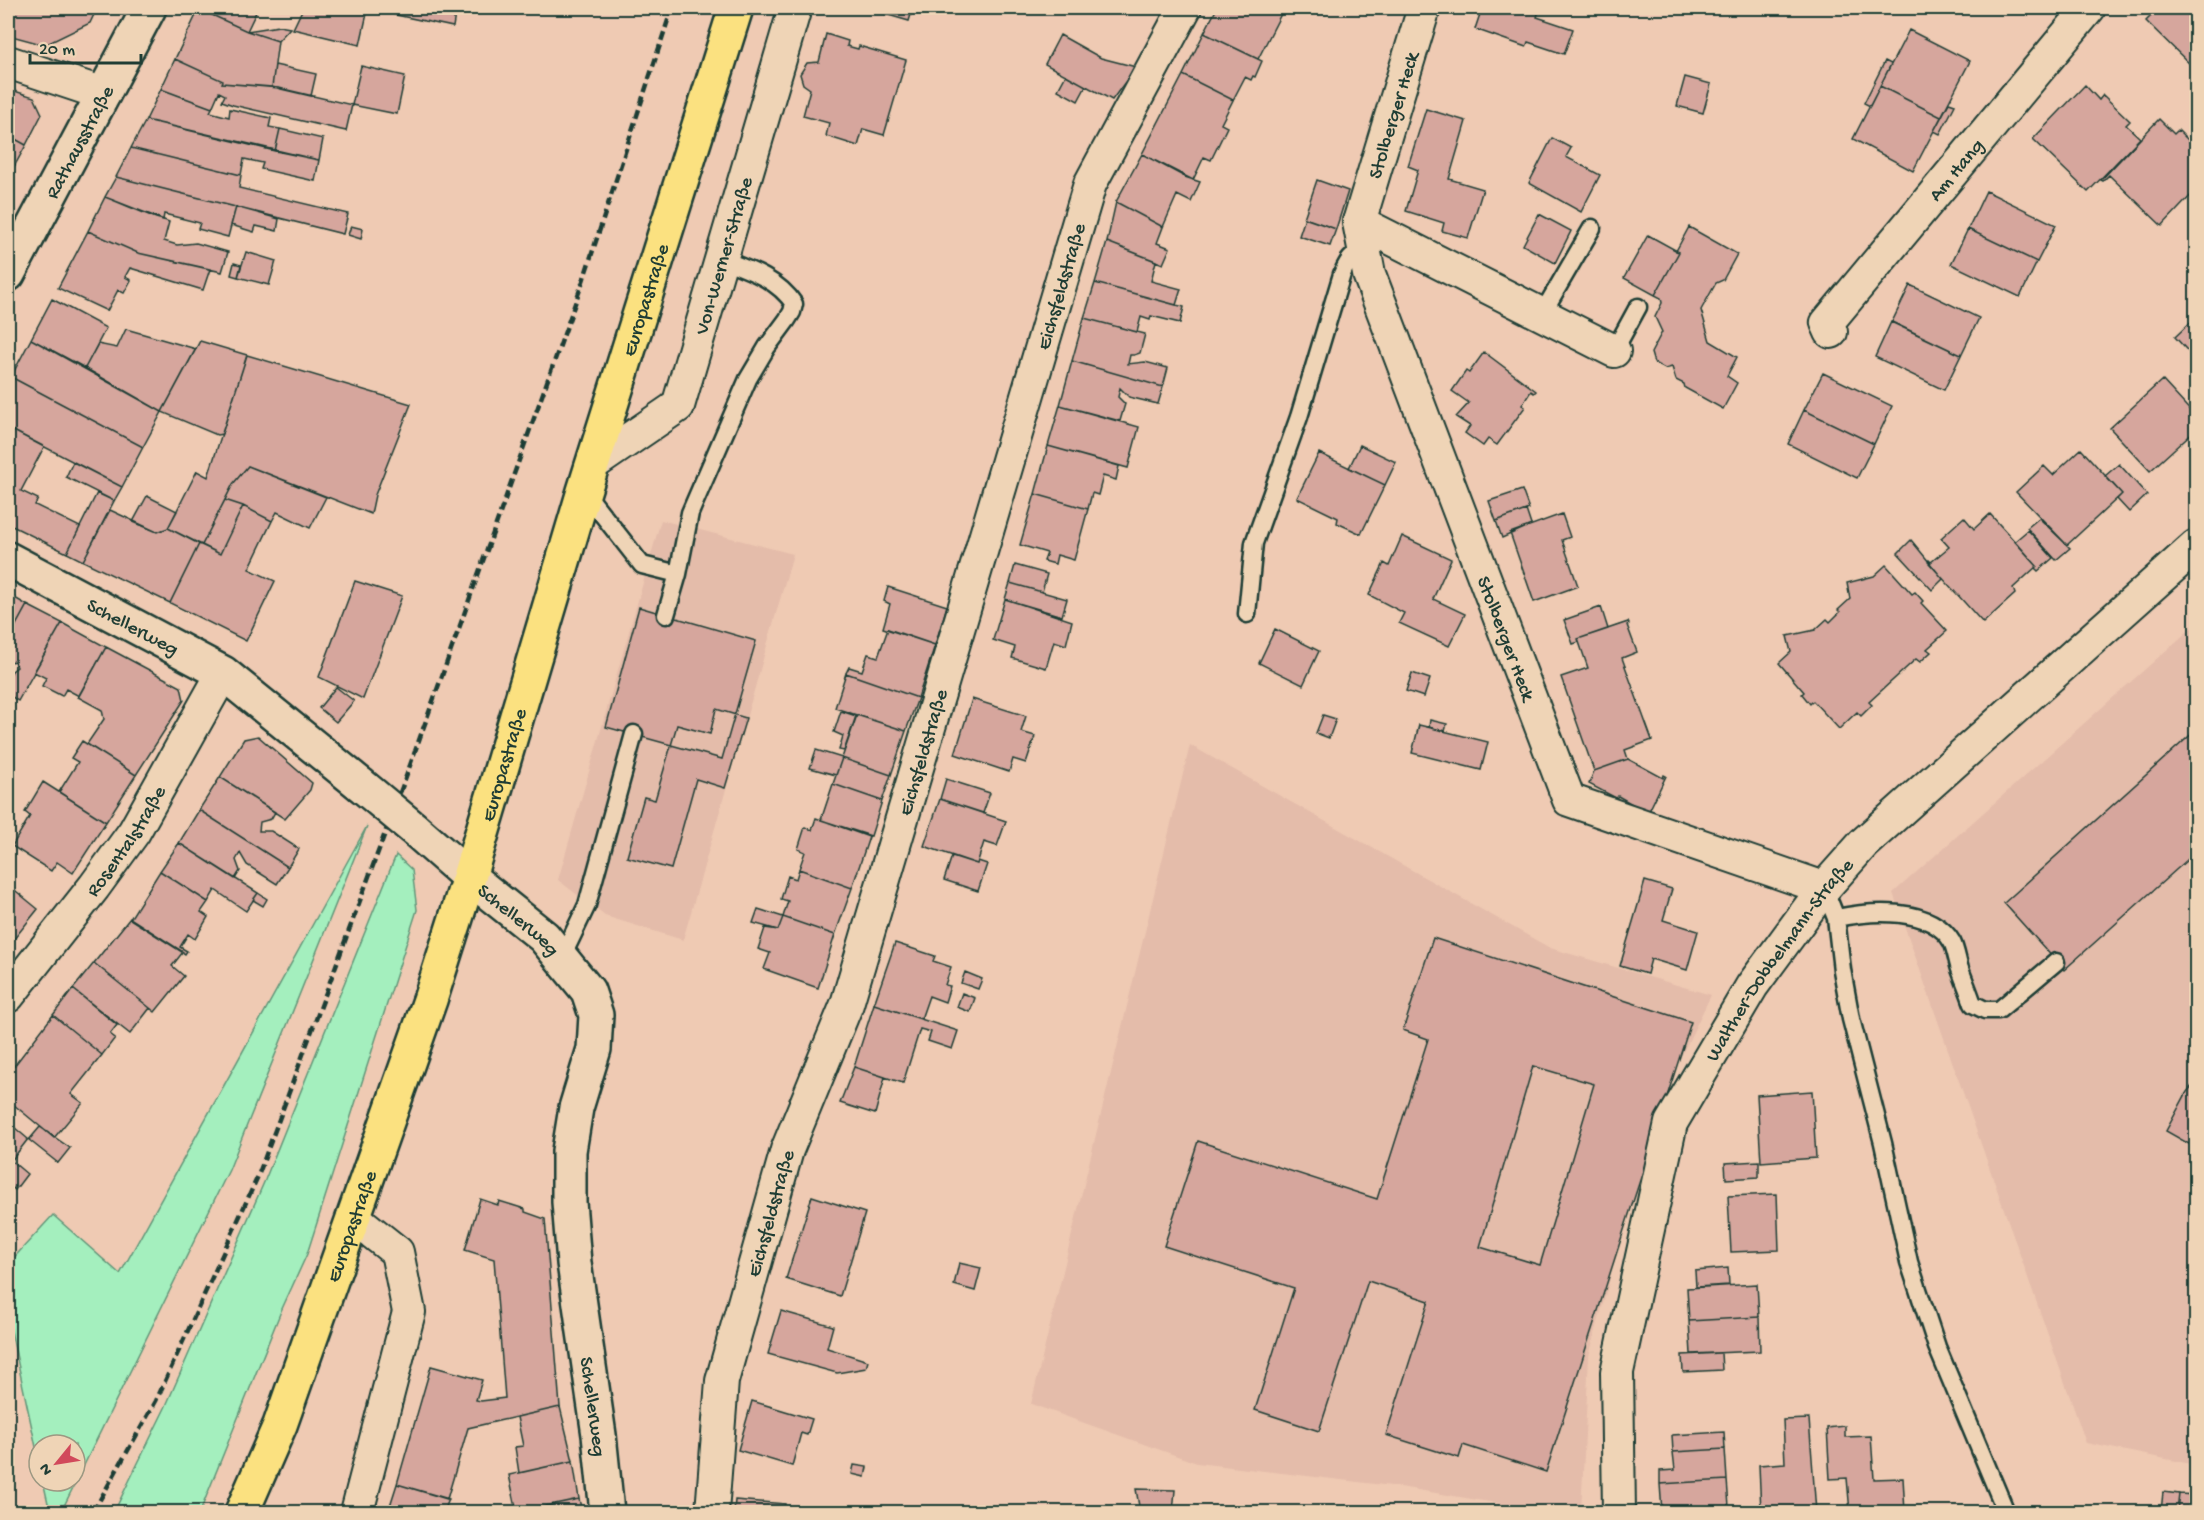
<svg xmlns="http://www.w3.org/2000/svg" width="2204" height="1520" font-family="'Gochi Hand',sans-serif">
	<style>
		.built { fill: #e4bcaa }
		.green { fill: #a4efbe; stroke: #629679; stroke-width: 1.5 }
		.building { fill: #d6a69d; stroke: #1f3d34; stroke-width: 1.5; fill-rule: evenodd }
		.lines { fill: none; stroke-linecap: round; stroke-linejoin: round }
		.lane-casing { stroke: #1f3d34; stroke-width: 21 }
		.street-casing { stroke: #1f3d34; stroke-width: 36 }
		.secondary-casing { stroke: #1f3d34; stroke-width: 38 }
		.primary-casing { stroke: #1f3d34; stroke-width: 38 }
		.lane { stroke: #efd4b6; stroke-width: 16 }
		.street { stroke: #efd4b6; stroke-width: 32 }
		.secondary { stroke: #efd4b6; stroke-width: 33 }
		.primary { stroke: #fbe180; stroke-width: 33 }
		.rail { stroke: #1f3d34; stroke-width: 4.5; stroke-dasharray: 9 4.5; stroke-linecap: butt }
		.secondary-bridge-casing { stroke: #1f3d34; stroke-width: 38; stroke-linecap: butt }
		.secondary-bridge { stroke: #efd4b6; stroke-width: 33 }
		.labels { text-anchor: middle; stroke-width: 6; stroke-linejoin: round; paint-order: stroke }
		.street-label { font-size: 20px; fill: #1f3d34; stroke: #efd4b6 }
	</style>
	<rect width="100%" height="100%" fill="#efcab3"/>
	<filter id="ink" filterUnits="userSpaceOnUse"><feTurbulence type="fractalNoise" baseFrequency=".0167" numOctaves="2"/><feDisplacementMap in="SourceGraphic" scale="12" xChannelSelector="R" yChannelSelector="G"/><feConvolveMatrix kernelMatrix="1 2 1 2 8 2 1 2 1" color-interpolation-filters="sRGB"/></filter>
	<g filter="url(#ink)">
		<path class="built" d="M661,520L793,554L683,940L605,916L558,880Z
			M2196,624V1465L2086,1443L1893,893Z
			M1190,745L1550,948L1711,995L1656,1108L1589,1356L1581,1512H1549L1400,1487L1197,1463L1031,1404Z"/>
		<path class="green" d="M367,826L229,1170L61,1512H50L43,1481H75V1445H39V1461L8,1317V1264L53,1215L120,1274Z
			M396,855L412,870L417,910L307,1254L281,1311L200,1512H114L165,1408L265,1180Z"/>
		<path class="building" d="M8,8H97L90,23L45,45L8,35Z
			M200,8H258L247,31L199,9Z
			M303,8H456L453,27L368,9L360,45L293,29Z
			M864,8H913L909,21Z
			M1217,8H1284L1258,59L1204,33Z
			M1482,8H1540L1537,17L1573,29L1564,54L1528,42L1526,47L1475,29Z
			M2159,8H2196V70L2146,21Z
			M199,9L247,31L278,41L272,87L222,83L223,81L175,59Z
			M279,26L290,28L278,41L247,31Z
			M1909,30L1970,61L1941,117L1880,86Z
			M1204,33L1262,61L1255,77L1253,76L1251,80L1245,77L1233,100L1183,75Z
			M826,34L848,41L847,46L858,49L859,46L906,60L884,135L863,129L858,146L826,136L829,123L803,116L810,89L803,84L800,74L807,63L819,62Z
			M1060,35L1101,58L1136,67L1112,100L1045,64Z
			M175,59L223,81L222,83L279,88L352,105L346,131L233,105L222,101L225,95L219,92L212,108L161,89Z
			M1885,61L1891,64L1870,106L1864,103Z
			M275,65L316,74L311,96L272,87Z
			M361,66L405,76L397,114L352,105Z
			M1066,75L1086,86L1078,101L1058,90Z
			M1183,75L1233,100L1221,124L1227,127L1211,160L1204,157L1193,180L1142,154Z
			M1685,77L1711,84L1703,113L1677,106Z
			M2085,85L2099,100L2103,95L2130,121L2126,125L2140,138L2088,192L2033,139Z
			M1880,86L1941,117L1913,171L1853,139Z
			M8,89L34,97L42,114L26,145L8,135Z
			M161,89L212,108L210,112L229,117L230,109L271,118L269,127L280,129L275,151L146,120Z
			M1949,103L1955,105L1940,134L1934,131Z
			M1426,109L1466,121L1449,179L1483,189L1468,238L1442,231L1444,223L1406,211L1418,170L1408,166Z
			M2159,119L2174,134L2178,130L2196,148V190L2162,226L2109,175L2103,181L2101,180Z
			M146,120L319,160L315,181L261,169L263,163L244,159L241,175L131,148Z
			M280,129L323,139L319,160L275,151Z
			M8,135L26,145L10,174L8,173Z
			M1552,138L1571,148L1566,157L1600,175L1581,212L1529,183Z
			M131,148L241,175L239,188L348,214L343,234L116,177Z
			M1142,154L1185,177L1200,182L1191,202L1177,195L1163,227L1116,202Z
			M116,177L236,207L228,237L198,229L200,223L164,214L163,220L156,218L105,197Z
			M1317,180L1348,191L1336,229L1304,218Z
			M1986,191L2056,225L2037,262L1968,229Z
			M105,197L169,222L164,241L177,245L196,243L228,252L222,272L138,253L88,231Z
			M1116,202L1163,227L1157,243L1170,248L1163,264L1107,242Z
			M236,207L279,219L277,231L256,226L254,232L231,225Z
			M1539,214L1571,231L1555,263L1523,245Z
			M1305,218L1336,229L1330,246L1299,236Z
			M351,226L363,229L361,239L348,235Z
			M1689,227L1737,254L1723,280L1716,283L1701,310L1710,341L1737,357L1727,376L1737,383L1723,409L1685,388L1684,384L1676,380L1672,367L1665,369L1654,363L1651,353L1662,332L1655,317L1662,303L1661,298L1655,295L1679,252L1676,251Z
			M1968,229L2037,262L2020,297L1951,264Z
			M88,231L138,253L210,269L203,290L130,268L125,277L131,280L124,293L118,290L107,311L58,288Z
			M1648,235L1679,252L1655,295L1624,278Z
			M1107,242L1156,261L1151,281L1181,289L1176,305L1095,283Z
			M246,252L276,261L269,285L238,277Z
			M234,263L241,265L238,277L231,275Z
			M1095,283L1184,307L1180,323L1151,316L1150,320L1141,317L1137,332L1084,318Z
			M1910,285L1979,318L1961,355L1892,322Z
			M52,299L106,328L85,368L31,339Z
			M2196,317V360L2175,337Z
			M1084,318L1145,334L1140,353L1134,355H1130L1128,364L1145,362L1168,368L1163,387L1072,361Z
			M1891,322L1961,355L1944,390L1875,357Z
			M126,329L196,349L162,412L85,368L98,344L117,348Z
			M31,339L162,412L143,447L11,377Z
			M200,341L247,355L222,434L217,435L162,412Z
			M1484,352L1536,391L1534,393L1531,391L1522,405L1525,407L1497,445L1488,439L1483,446L1465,433L1470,426L1456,417L1469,403L1452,391L1466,371L1469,373Z
			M247,355L411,404L375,495L371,514L248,466L233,484L202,545L168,528L197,471L208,477Z
			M1072,361L1163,387L1158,404L1129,397L1120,388L1118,397L1125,404L1120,421L1060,405Z
			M1823,373L1892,406L1874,444L1804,410Z
			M11,377L143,447L122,487L8,428V383Z
			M2162,380L2196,417V429L2150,471L2110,428Z
			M1060,405L1139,427L1128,468L1048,446Z
			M1804,410L1874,444L1857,478L1788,444Z
			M8,428L44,447L21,491L38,499L35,505L80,527L67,553L8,524Z
			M1360,445L1396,462L1385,485L1349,468Z
			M1048,446L1119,466L1116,480L1103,476L1098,495L1092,493L1088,509L1035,494Z
			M2081,449L2122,494L2067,545L2016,492L2044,466L2053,475Z
			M1319,453L1385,485L1361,534L1337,523L1338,518L1297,498Z
			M73,462L122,487L114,501L66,477Z
			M2119,464L2147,495L2129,512L2117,499L2122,494L2105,476Z
			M248,466L326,497L310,528L277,512L272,521L243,506L225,500L233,484Z
			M1522,490L1529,509L1496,521L1489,501Z
			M97,493L114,501L83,561L67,553Z
			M1035,494L1088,509L1074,560L1057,555L1055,564L1044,561L1047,553L1020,545Z
			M147,496L177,511L168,528L157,532L133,522Z
			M225,500L243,506L220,554L202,545Z
			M243,506L272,521L249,569L275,581L246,641L170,603L199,544L220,554Z
			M110,510L157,532L168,528L199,544L170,603L83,561Z
			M1526,510L1531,525L1502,538L1496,521Z
			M1562,514L1570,537L1562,540L1578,586L1534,602L1510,533Z
			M1990,514L2037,566L2013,588L2015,594L1983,623L1928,562L1929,560L1931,562L1949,547L1941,538L1964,517L1974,529Z
			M2039,518L2070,548L2056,560L2027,528Z
			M2028,530L2053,558L2038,571L2035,568L2037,566L2015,541Z
			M1402,536L1451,559L1433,599L1465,614L1449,646L1399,623L1404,613L1369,595L1384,563L1389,566Z
			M1911,540L1943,579L1932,590L1898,553Z
			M1015,565L1047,574L1042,592L1010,583Z
			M1886,565L1912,594L1915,592L1923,601L1921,603L1947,631L1927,649L1931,652L1920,662L1916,659L1869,702L1872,705L1861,716L1857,712L1839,729L1813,701L1810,704L1802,694L1804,692L1779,663L1791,652L1787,636L1815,630L1827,619L1830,622L1840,612L1838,610L1850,599L1847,583L1874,576Z
			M355,581L402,596L363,699L319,677Z
			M1010,583L1067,599L1062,616L1005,599Z
			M888,587L947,606L935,645L883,628L890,604L884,601Z
			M8,594L27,605L8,640Z
			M1005,599L1072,621L1066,645L1054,641L1046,668L1012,658L1015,647L993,640Z
			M27,605L62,623L18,701L8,694V679L12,671L17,667L14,661L8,663V640Z
			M639,607L756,641L722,759L606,727Z
			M1601,607L1608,629L1578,639L1579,642L1573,644L1564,620Z
			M1628,622L1629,624L1627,625L1637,652L1622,658L1652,740L1625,750L1628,759L1594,771L1561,677L1588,668L1578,639Z
			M62,623L106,647L79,696L66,689L62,696L42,686L46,678L34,672Z
			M888,629L935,645L918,698L846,673L849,667L862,671L868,654L878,657Z
			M1275,629L1319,651L1303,685L1259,663Z
			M106,647L181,687L184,700L136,775L87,744L104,719L102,710L78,697Z
			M846,673L918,698L906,731L835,708Z
			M1412,673L1430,679L1424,697L1406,691Z
			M336,687L354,701L336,722L319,708Z
			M972,699L1026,716L1021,732L1035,736L1026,763L1013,759L1009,772L955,754Z
			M716,709L746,718L725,788L696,779L671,869L627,857L644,797L655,800L677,725L710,734Z
			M841,711L856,716L844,751L839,750L843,736L834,732Z
			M857,715L906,731L891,775L842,758Z
			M1323,715L1336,719L1329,738L1316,733Z
			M1430,720L1447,724L1445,731L1429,727Z
			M1419,725L1488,742L1481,770L1412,753Z
			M2196,730V852L2064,970L2004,903Z
			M258,736L312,783L310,790L285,819L220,777L244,739Z
			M82,741L136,775L106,822L59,792L78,762L71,758Z
			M816,750L842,758L836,775L810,768Z
			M842,758L891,775L882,801L833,784Z
			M1628,759L1663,778L1664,775L1666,776L1648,813L1618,796L1616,798L1589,784L1594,771Z
			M220,777L275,812L271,819L260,822L259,831H271L299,849L288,867L199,810Z
			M946,779L990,793L983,813L940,799Z
			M43,782L106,822L73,873L57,862L51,871L12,846L30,816L25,812Z
			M833,784L882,801L871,836L821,820Z
			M940,799L1006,821L997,846L984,842L977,864L924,846Z
			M199,810L288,867L277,884L247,865L240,853L236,860L240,871L235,879L179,843Z
			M816,818L869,837L852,888L799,869L805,852L798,849L805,827L812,830Z
			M179,843L258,893L246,911L215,890L208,902L160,871Z
			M952,856L977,864L978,861L987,864L978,891L944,880Z
			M799,869L852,888L835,935L783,917L788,901L781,899L788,876L796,879Z
			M160,871L208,902L201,912L208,917L195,939L188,934L180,947L187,951L185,954L130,919Z
			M1645,881L1672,889L1663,920L1698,931L1687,970L1651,959L1647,974L1620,966Z
			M11,887L38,909L14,939L8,934V891Z
			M258,893L267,899L263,906L253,900Z
			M758,909L783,917L778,930L753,923Z
			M783,917L835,935L818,988L764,969L770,953L758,949L765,928L778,930Z
			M130,918L183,952L172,966L184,976L155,1012L94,963Z
			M1433,938L1691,1022L1546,1472L1463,1445L1459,1458L1386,1435L1429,1301L1368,1281L1319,1431L1255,1410L1294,1288L1164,1246L1198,1141L1377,1199L1428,1039L1403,1030ZM1533,1066L1594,1084L1540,1265L1480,1247Z
			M895,943L935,956L933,961L951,967L945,985L950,986L945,1002L929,996L921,1019L874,1004Z
			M94,963L150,1008L130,1034L73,989Z
			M965,972L982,979L978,989L961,983Z
			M73,989L117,1025L110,1034L115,1038L102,1055L53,1015Z
			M962,993L975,998L970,1012L957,1007Z
			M874,1004L958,1031L952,1049L928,1041L931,1032L920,1029L903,1083L854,1067Z
			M53,1015L102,1055L71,1094L83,1103L54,1138L8,1100V1074Z
			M854,1067L885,1077L875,1114L840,1103Z
			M2196,1075V1148L2166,1131L2187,1092L2193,1085Z
			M1812,1091L1816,1158L1761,1162L1757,1095Z
			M8,1122L28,1139L11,1161L8,1158Z
			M40,1127L70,1148L58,1163L29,1140Z
			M8,1158L27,1174L15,1190L8,1184Z
			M1759,1161V1177L1726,1179L1725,1163Z
			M1777,1194L1779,1250L1731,1252L1728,1196Z
			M812,1196L865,1213L840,1296L786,1279Z
			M480,1199L498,1205L499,1201L525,1209V1212L545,1219L560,1407L468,1428L447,1499L397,1484L431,1366L482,1380L476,1400L481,1401L505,1398L494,1259L465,1250Z
			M959,1263L981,1268L975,1291L954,1285Z
			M1728,1268L1729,1285L1696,1287L1695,1271Z
			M1757,1284L1759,1317L1689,1321L1687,1288Z
			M781,1311L833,1326L827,1348L868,1361L866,1368L837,1373L768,1354Z
			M1759,1317L1760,1351L1691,1354L1689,1321Z
			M1721,1353L1722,1370L1683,1372L1682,1355Z
			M752,1401L812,1419L807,1435L801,1433L792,1466L738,1450Z
			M560,1407L573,1461L519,1473L515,1447L523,1446L517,1417Z
			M1809,1419L1816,1512H1761L1759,1465L1785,1463L1783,1420Z
			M1845,1426V1437L1871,1436L1874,1479L1903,1478L1905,1512H1850L1847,1478L1830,1479L1827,1428Z
			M1724,1432L1725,1449L1673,1452L1672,1435Z
			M1725,1449L1727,1480L1660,1484V1471L1675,1470L1673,1452Z
			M573,1461L579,1499L517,1512L509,1475Z
			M854,1465L867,1467L865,1477L852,1474Z
			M1727,1480L1729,1507L1701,1509V1512H1662L1660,1484Z
			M397,1484L449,1499L444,1512H388Z
			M1136,1489L1175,1490L1173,1512H1140Z
			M2163,1492L2179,1494L2177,1512H2161Z
			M2179,1494L2196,1495L2194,1512H2177Z
			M579,1499L582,1512H517Z
			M735,1500L785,1504L784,1512H734Z"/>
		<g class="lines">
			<defs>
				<path id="lane" d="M1542,314L1592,228
					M1614,351L1638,307
					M584,491L642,565L678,574
					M1247,614L1254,543L1299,417L1342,274C1348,261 1351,254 1365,252
					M666,615L678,574L690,513L748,379L767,347L787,320L792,312L794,304C778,279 747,269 721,259
					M1824,888L1836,918L1842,970L1851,1019L1883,1143L1909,1262L1937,1347L2006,1512
					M1836,918C1871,911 1931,906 1952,942C1956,950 1957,960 1960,969C1964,980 1969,992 1973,1004L1985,1010H1999L2056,962
					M562,957L587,905L634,734"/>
				<g id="street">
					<path id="s1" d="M1424,8L1359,222L1369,274L1569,800L1824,888"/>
					<path d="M8,62L104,94"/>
					<path d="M1359,222L1614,351"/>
					<path id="s2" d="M1831,332L1827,323L2089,8"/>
					<path id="s3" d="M593,464L678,406L795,8"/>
					<path id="s4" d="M8,996L94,887L134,832L223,673"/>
					<path d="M353,1217L397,1252L409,1312L357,1512"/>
					<path id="s5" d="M712,1512L722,1381L787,1150L847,1004L1090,184L1185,8"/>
					<path id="s6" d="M1619,1512L1617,1372L1671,1123L1752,986L1824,888L1864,843L2196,546"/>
				</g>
				<g id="secondary">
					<path id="s7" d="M8,274L149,8"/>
					<path id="s8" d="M8,559L223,673L360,784"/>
					<path id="s9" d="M413,828L469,877L544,937L588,991L596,1015L594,1049L576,1108L569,1151V1202L574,1263L599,1435L607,1512"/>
				</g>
				<g id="primary">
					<path id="s10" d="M242,1512L280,1425L430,1000L469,877L584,491L736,8"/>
				</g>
			</defs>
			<use href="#lane" class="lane-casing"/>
			<use href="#street" class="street-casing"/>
			<use href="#secondary" class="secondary-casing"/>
			<use href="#primary" class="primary-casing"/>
			<use href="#lane" class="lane"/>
			<use href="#street" class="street"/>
			<use href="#secondary" class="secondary"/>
			<use href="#primary" class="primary"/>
			<path class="rail" d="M93,1512L156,1401L258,1176L408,771L583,281L672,8"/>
			<defs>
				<path id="secondary-bridge" d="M360,784L413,828"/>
			</defs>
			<use href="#secondary-bridge" class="secondary-bridge-casing"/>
			<use href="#secondary-bridge" class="secondary-bridge"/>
		</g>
	</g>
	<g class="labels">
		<g class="street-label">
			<text transform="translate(1392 115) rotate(-73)" y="7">Stolberger Heck</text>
			<text dy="7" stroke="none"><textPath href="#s7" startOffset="150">Rathausstraße</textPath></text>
			<text dy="7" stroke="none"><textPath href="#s2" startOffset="210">Am Hang</textPath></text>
			<text dy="7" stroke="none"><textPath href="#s3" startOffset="260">Von-Werner-Straße</textPath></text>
			<text dy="7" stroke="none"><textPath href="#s5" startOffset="1278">Eichsfeldstraße</textPath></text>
			<text dy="7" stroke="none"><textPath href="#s10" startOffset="1278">Europastraße</textPath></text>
			<text dy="7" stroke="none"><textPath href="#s8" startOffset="142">Schellerweg</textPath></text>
			<text dy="7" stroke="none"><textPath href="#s1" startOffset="666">Stolberger Heck</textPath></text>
			<text dy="7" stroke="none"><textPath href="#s5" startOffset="792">Eichsfeldstraße</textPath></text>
			<text dy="7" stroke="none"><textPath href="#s10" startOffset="792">Europastraße</textPath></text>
			<text dy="7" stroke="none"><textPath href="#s4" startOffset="195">Rosentalstraße</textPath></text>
			<text dy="7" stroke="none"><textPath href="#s9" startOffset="140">Schellerweg</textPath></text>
			<text dy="7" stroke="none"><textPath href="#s6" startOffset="591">Walther-Dobbelmann-Straße</textPath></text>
			<text dy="7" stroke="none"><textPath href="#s5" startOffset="306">Eichsfeldstraße</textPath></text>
			<text dy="7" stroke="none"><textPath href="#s10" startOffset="306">Europastraße</textPath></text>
			<text dy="7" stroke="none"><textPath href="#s9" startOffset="662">Schellerweg</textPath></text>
		</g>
	</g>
	<rect width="2204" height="1520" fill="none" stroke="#efd4b6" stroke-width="30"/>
	<rect x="15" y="15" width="2174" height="1490" fill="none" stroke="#1f3d34" stroke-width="2" filter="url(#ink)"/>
	<g transform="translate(57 1463) rotate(240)"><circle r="28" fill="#efd4b6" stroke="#9c9882" stroke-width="1.5"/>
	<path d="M0-4.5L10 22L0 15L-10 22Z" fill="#d1495b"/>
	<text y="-9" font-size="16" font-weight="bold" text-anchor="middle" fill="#1f3d34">N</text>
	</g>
	<path d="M30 54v9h111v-9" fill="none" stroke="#1f3d34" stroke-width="3"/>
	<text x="39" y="54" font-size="18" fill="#1f3d34" stroke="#efd4b6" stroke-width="4.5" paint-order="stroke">20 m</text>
</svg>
